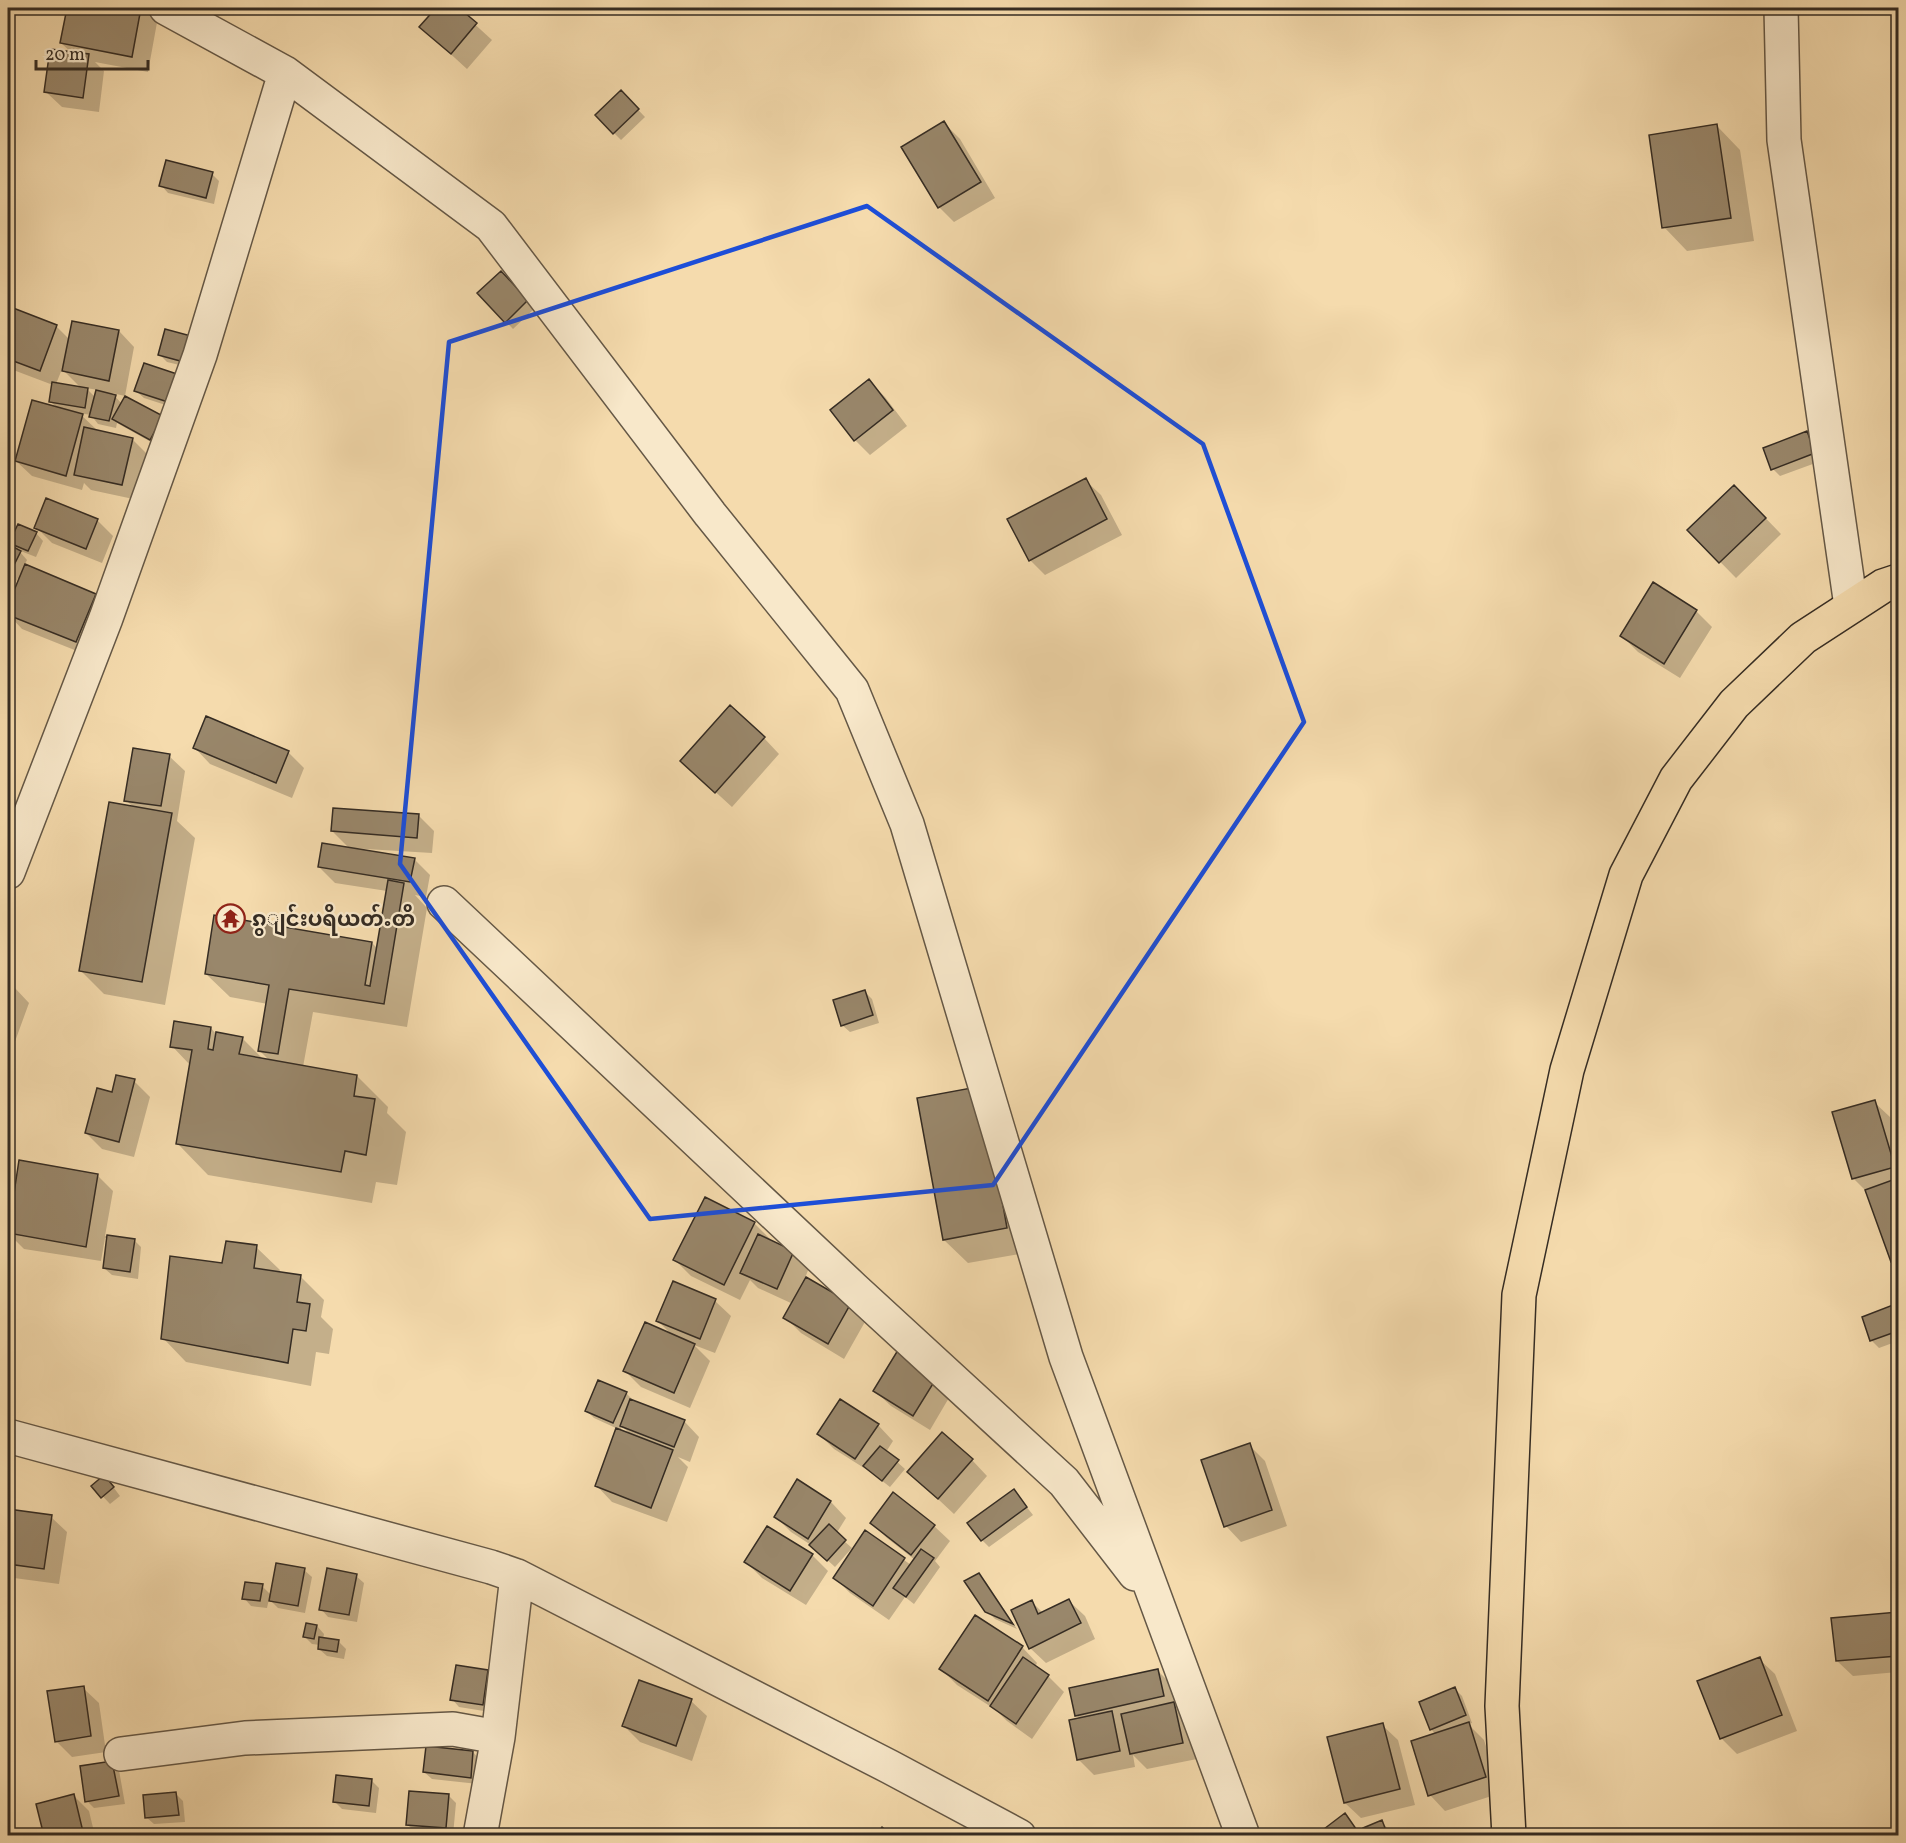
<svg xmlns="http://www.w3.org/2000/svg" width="1906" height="1843" font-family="Vollkorn,'Noto Sans Myanmar',serif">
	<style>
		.shadow { fill: #0003; fill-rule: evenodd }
		.building { fill: #99876b; stroke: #352c23; stroke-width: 1.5 }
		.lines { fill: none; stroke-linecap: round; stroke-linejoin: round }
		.minor-casing { stroke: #655846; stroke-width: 36 }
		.major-casing { stroke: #352c23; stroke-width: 36 }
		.minor { stroke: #f8e8ca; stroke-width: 33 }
		.major { stroke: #f5dbad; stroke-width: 33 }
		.marked { fill: none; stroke: #1d4ed8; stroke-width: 4.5; stroke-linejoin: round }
		.labels { text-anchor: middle; stroke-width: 4.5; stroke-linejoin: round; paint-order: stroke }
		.poi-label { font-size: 21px; font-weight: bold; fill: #352c23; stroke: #f8e8ca; text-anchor: start }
	</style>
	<rect width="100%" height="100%" fill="#f5dbad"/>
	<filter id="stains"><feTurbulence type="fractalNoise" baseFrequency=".00333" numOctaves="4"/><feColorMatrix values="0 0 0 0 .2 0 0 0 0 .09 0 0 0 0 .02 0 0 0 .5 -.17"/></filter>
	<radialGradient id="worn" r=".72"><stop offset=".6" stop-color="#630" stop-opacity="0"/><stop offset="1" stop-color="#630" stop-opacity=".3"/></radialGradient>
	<path class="shadow" d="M68,8H148L158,17L148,72L95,62L104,71L99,112L62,107L46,92L72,53L61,43Z
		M438,8H457L492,40L467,69L421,27Z
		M621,92L645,117L621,140L597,116Z
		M944,123L960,139L995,198L954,222L939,207Z
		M1717,126L1740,150L1754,241L1687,251L1664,227Z
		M212,174L219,181L214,204L168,193L161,185Z
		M501,273L535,308L513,329L479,293Z
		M8,307L56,326L69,339L119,331L134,347L125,396L112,393L122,404L162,418L158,446L117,423L116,428L98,424L91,415L79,413L98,431L132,439L148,455L138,500L91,490L84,483L82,490L32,476L16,461L58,409L51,402L53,385L8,368ZM62,369L81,388L56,384ZM86,388L98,390L96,398Z
		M166,330L192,368L167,362L159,354Z
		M869,381L885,397L907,426L870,455L855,440Z
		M186,384L178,409L144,398L136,391Z
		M1806,433L1814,440L1821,461L1780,476L1773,469Z
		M1085,480L1101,495L1122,535L1045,575L1030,560Z
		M1750,502L1781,534L1736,578L1689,530Z
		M97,520L113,536L102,563L52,543L36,527Z
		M36,533L43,541L36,557L18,550L11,542Z
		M8,546L20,552L27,560L24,566L95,595L111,611L92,657L22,629L8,614V609L20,579L18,578L11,591L8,590Z
		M1696,611L1712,627L1680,678L1638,652L1622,636Z
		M764,738L779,754L732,807L698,776Z
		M195,748L288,752L304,768L292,798L210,764Z
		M169,756L185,771L177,821L195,838L165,1005L104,994L81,971L134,808L126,800Z
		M418,815L434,831L432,853L349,848L332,831Z
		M414,859L430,875L426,897L415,895L427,908L407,1027L313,1012L303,1067L357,1076L388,1107L387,1113L406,1132L397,1185L376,1182L372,1203L208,1175L177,1143L190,1065L172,1046L211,1028L216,1034L242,1038L264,1060L270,1061L260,1051L268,1004L230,997L206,974L372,943L378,949L387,891L335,883L319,867Z
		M8,985L14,987L29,1003L13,1047L8,1045Z
		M865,992L872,999L879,1023L850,1032L842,1025Z
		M134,1081L150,1097L134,1157L102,1149L86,1133L113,1094Z
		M981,1088L1030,1252L968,1263L944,1240Z
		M1874,1102L1890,1117L1898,1146V1268L1892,1261L1867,1192L1854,1179L1834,1113Z
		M97,1175L113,1191L105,1236L134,1240L141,1247L138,1279L112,1275L104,1268L108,1238H105L101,1261L24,1249L8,1233Z
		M706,1199L754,1223L770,1239L769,1241L794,1252L809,1268L805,1278L850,1304L866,1320L844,1359L801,1333L785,1317L793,1304L758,1288L750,1280L740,1300L691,1276L675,1260Z
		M256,1247L280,1270L279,1273L300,1276L324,1300L321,1317L333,1329L329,1354L316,1352L311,1386L186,1362L163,1338L224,1265Z
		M715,1301L731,1316L715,1353L694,1345L710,1361L690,1408L641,1387L625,1371L673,1336L658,1321Z
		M1898,1305V1341L1879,1348L1871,1340L1864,1317Z
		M898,1352L953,1391L930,1430L891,1406L875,1391Z
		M626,1393L633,1400L684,1421L699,1437L690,1462L678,1457L688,1467L667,1522L612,1502L597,1486L618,1429L594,1418L587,1411ZM622,1426L631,1435L620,1431Z
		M878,1425L893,1441L886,1452L905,1469L890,1487L872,1473L834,1449L818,1433Z
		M1249,1445L1265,1461L1287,1526L1241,1542L1226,1526Z
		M972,1460L987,1476L954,1514L909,1472Z
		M797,1481L831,1502L846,1518L836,1534L852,1548L835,1567L811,1545L791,1532L776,1517Z
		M111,1484L120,1496L110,1504L93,1486Z
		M1014,1491L1033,1515L989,1547L982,1540Z
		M8,1511L51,1517L67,1532L59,1584L14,1578L8,1571Z
		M872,1523L934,1526L950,1541L935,1561L940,1567L914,1604L905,1597L889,1620L850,1593L835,1578L865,1532L911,1565L915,1560L887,1538Z
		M812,1555L828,1571L806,1605L762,1578L746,1562Z
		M304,1570L312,1577L305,1613L278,1608L269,1599L267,1608L251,1606L244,1598L262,1586L271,1595Z
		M979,1574L986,1582L1017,1629L995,1619L987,1611Z
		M356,1576L364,1583L357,1622L328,1617L321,1609Z
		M1069,1601L1085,1616L1095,1639L1046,1663L1030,1648L1032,1602L1043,1613Z
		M1898,1613V1672L1853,1676L1837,1661L1833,1619Z
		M317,1626L324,1634L323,1639L338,1641L346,1649L344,1659L327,1656L319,1649L320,1645L312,1644L305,1637Z
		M1022,1647L1037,1663L1035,1667L1048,1676L1064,1692L1032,1739L1007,1721L996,1710L957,1685L941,1669Z
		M1759,1659L1775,1674L1797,1731L1737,1754L1721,1738Z
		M1157,1670L1173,1686L1178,1708L1189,1719L1197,1759L1147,1769L1133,1755L1135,1767L1094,1775L1078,1759L1080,1719L1076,1715Z
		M487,1671L495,1679L490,1712L459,1707L452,1699Z
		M640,1682L691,1701L707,1716L692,1761L640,1742L624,1726Z
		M83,1688L99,1703L106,1752L72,1757L56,1741Z
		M1455,1689L1462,1696L1472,1723L1468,1724L1484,1740L1501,1793L1445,1811L1430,1795L1436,1735L1431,1729Z
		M1382,1725L1398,1740L1415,1805L1361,1818L1345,1803Z
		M473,1752L480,1760L478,1784L432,1779L424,1772Z
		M112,1762L119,1770L125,1804L94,1808L87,1801Z
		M372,1781L379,1788L376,1813L342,1809L334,1801Z
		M176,1794L183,1801L185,1822L154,1824L146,1817Z
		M73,1795L89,1811L95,1836H45Z
		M448,1795L456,1803L453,1835L415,1832L408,1825Z
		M1382,1822L1389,1830L1392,1836H1367Z"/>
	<path class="building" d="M67,8H141L132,57L60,43Z
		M436,8H459L477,23L451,54L419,27Z
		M50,49L89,54L83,98L44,92Z
		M621,90L639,109L613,134L595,115Z
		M944,121L981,182L938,208L901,147Z
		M1717,124L1731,218L1662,228L1649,135Z
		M166,160L213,172L206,198L159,186Z
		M501,271L528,300L505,323L477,293Z
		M8,306L57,325L40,371L8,359Z
		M72,321L119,330L109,381L62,371Z
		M165,329L191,336L184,362L158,355Z
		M144,363L180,375L171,403L134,391Z
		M869,379L893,410L854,441L830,410Z
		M52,382L88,388L85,408L49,402Z
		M96,390L116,395L109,421L89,417Z
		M125,396L163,416L150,440L112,419Z
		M32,400L83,414L66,476L15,461Z
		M84,427L133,438L122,485L74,475Z
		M1807,431L1815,453L1771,470L1763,448Z
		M1086,478L1107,519L1029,561L1007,519Z
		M1734,485L1766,518L1719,563L1687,530Z
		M46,498L98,519L86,549L34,528Z
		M18,524L37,532L28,551L9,543Z
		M8,544L21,551L8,577Z
		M25,564L96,594L76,642L8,615V605Z
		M1653,582L1697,610L1664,664L1620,636Z
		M730,705L765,737L715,793L680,761Z
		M206,716L289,751L276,783L193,748Z
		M133,748L170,754L161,806L124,801Z
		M109,802L172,813L142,982L79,971Z
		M333,808L419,814L417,838L331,831Z
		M322,843L415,858L410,882L318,867Z
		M388,880L404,883L384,1004L289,989L278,1054L258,1051L269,985L205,974L214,915L372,942L365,985L370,986Z
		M8,983L14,986L8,1004Z
		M865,990L873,1015L841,1026L833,1000Z
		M174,1021L211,1027L208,1049L213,1050L216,1032L243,1037L239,1054L357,1075L354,1096L375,1099L366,1155L345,1151L341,1172L176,1144L192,1050L170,1047Z
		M116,1075L135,1079L119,1142L85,1133L97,1088L112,1092Z
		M982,1086L1007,1228L943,1240L917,1098Z
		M1875,1100L1895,1167L1852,1179L1832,1112Z
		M19,1160L98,1174L86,1247L8,1233Z
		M1898,1178V1259L1891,1262L1865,1190Z
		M705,1197L755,1222L724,1285L673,1260Z
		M758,1234L794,1251L777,1289L740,1273Z
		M107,1235L135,1239L130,1272L103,1268Z
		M226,1241L257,1245L254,1268L301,1275L297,1302L310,1304L306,1331L293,1329L288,1363L161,1339L170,1256L222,1263Z
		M806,1277L851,1303L828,1344L783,1318Z
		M673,1281L716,1299L700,1339L656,1321Z
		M1898,1303V1331L1870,1341L1862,1317Z
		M645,1322L695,1344L674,1393L623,1371Z
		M898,1350L939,1374L913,1416L873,1391Z
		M598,1380L627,1392L613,1423L585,1411Z
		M630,1399L685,1420L674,1447L620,1426Z
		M840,1399L879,1424L855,1459L817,1434Z
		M616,1428L673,1450L651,1508L595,1486Z
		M942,1432L973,1459L938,1499L907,1472Z
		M1250,1443L1272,1510L1224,1527L1201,1460Z
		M880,1446L899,1460L882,1481L863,1466Z
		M104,1475L114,1487L101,1498L91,1486Z
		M797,1479L831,1501L808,1539L774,1517Z
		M1014,1489L1027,1507L981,1541L967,1523Z
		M893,1492L935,1525L911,1555L870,1523Z
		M8,1509L52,1515L44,1569L8,1564Z
		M829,1524L846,1540L827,1561L809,1545Z
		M767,1526L813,1554L790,1591L744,1562Z
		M865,1530L905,1558L873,1606L833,1578Z
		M921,1549L934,1558L906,1597L893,1588Z
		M276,1563L305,1568L298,1606L269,1601Z
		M327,1568L357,1574L349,1615L319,1610Z
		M979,1573L1013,1624L985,1612L964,1581Z
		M245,1582L263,1584L260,1601L242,1599Z
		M1069,1599L1081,1623L1029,1649L1011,1610L1032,1600L1038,1614Z
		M1898,1612V1656L1836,1661L1831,1618Z
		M975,1615L1023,1646L988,1701L939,1669Z
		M306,1623L317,1625L314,1639L303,1637Z
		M319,1637L339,1640L337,1652L318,1649Z
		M1023,1657L1049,1675L1016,1724L990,1706Z
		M1760,1657L1782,1715L1720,1739L1697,1681Z
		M456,1665L488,1670L483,1705L450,1700Z
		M1158,1669L1164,1696L1075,1716L1069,1688Z
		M639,1680L692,1699L676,1746L622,1726Z
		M84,1686L91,1736L55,1742L47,1691Z
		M1455,1687L1466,1715L1430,1730L1419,1702Z
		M1174,1702L1183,1743L1130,1754L1121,1714Z
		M1112,1711L1120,1751L1077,1760L1069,1720Z
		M1469,1722L1486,1777L1428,1796L1411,1741Z
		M1383,1723L1400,1789L1344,1803L1327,1737Z
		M426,1746L473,1751L471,1778L423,1772Z
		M112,1761L119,1796L85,1802L80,1766Z
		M336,1775L372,1779L369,1806L333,1802Z
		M409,1791L449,1794L446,1828L406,1825Z
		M176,1792L179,1815L145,1818L143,1795Z
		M74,1794L84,1836H44L36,1804Z
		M1345,1813L1361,1836H1316V1835Z
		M1382,1820L1388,1836H1366L1363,1828Z
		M882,1827L892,1836H875Z"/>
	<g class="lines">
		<defs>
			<path id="minor" d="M166,8L285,73L491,226L710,514L852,690L907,824L1066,1357L1243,1836
				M1781,8L1784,140L1851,606
				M8,872L106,618L200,355L285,73
				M444,903L853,1288L1064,1482L1135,1574
				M8,1436L491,1567L517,1576L890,1767L1019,1836
				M121,1754L245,1738L453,1729L498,1737
				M480,1836L498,1737L517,1576"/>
			<path id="major" d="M1509,1836L1502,1706L1519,1295L1567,1070L1626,875L1676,779L1734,704L1803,638L1883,586L1898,581"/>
		</defs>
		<use href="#minor" class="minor-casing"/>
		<use href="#major" class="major-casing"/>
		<use href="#minor" class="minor"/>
		<use href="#major" class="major"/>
	</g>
	<path class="marked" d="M867,206L1203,444L1304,722L993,1185L650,1219L400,864L449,342Z"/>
	<defs>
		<symbol id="temple-ring" viewBox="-11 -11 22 22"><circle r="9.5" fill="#f8e8ca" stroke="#8f2418" stroke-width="1.5"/><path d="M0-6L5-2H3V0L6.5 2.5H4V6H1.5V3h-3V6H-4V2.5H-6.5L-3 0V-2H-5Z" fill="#8f2418"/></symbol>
	</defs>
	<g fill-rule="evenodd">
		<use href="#temple-ring" x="214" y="902" width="33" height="33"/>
	</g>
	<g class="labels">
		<g class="poi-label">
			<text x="252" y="926">ၵွျင်းပရိယတ်ႉတိ</text>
		</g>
	</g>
	<rect width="1906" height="1843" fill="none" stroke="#f5dbad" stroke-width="30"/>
	<rect x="9" y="9" width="1888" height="1825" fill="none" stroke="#352c23" stroke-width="3"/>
	<rect x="15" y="15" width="1876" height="1813" fill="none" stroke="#352c23" stroke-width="1.5"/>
	<path d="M36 60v9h112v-9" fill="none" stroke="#352c23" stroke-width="3"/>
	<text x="45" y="60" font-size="18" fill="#352c23" stroke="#f8e8ca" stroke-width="4.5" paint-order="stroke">20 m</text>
	<rect width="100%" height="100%" filter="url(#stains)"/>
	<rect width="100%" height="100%" fill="url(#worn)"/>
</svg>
